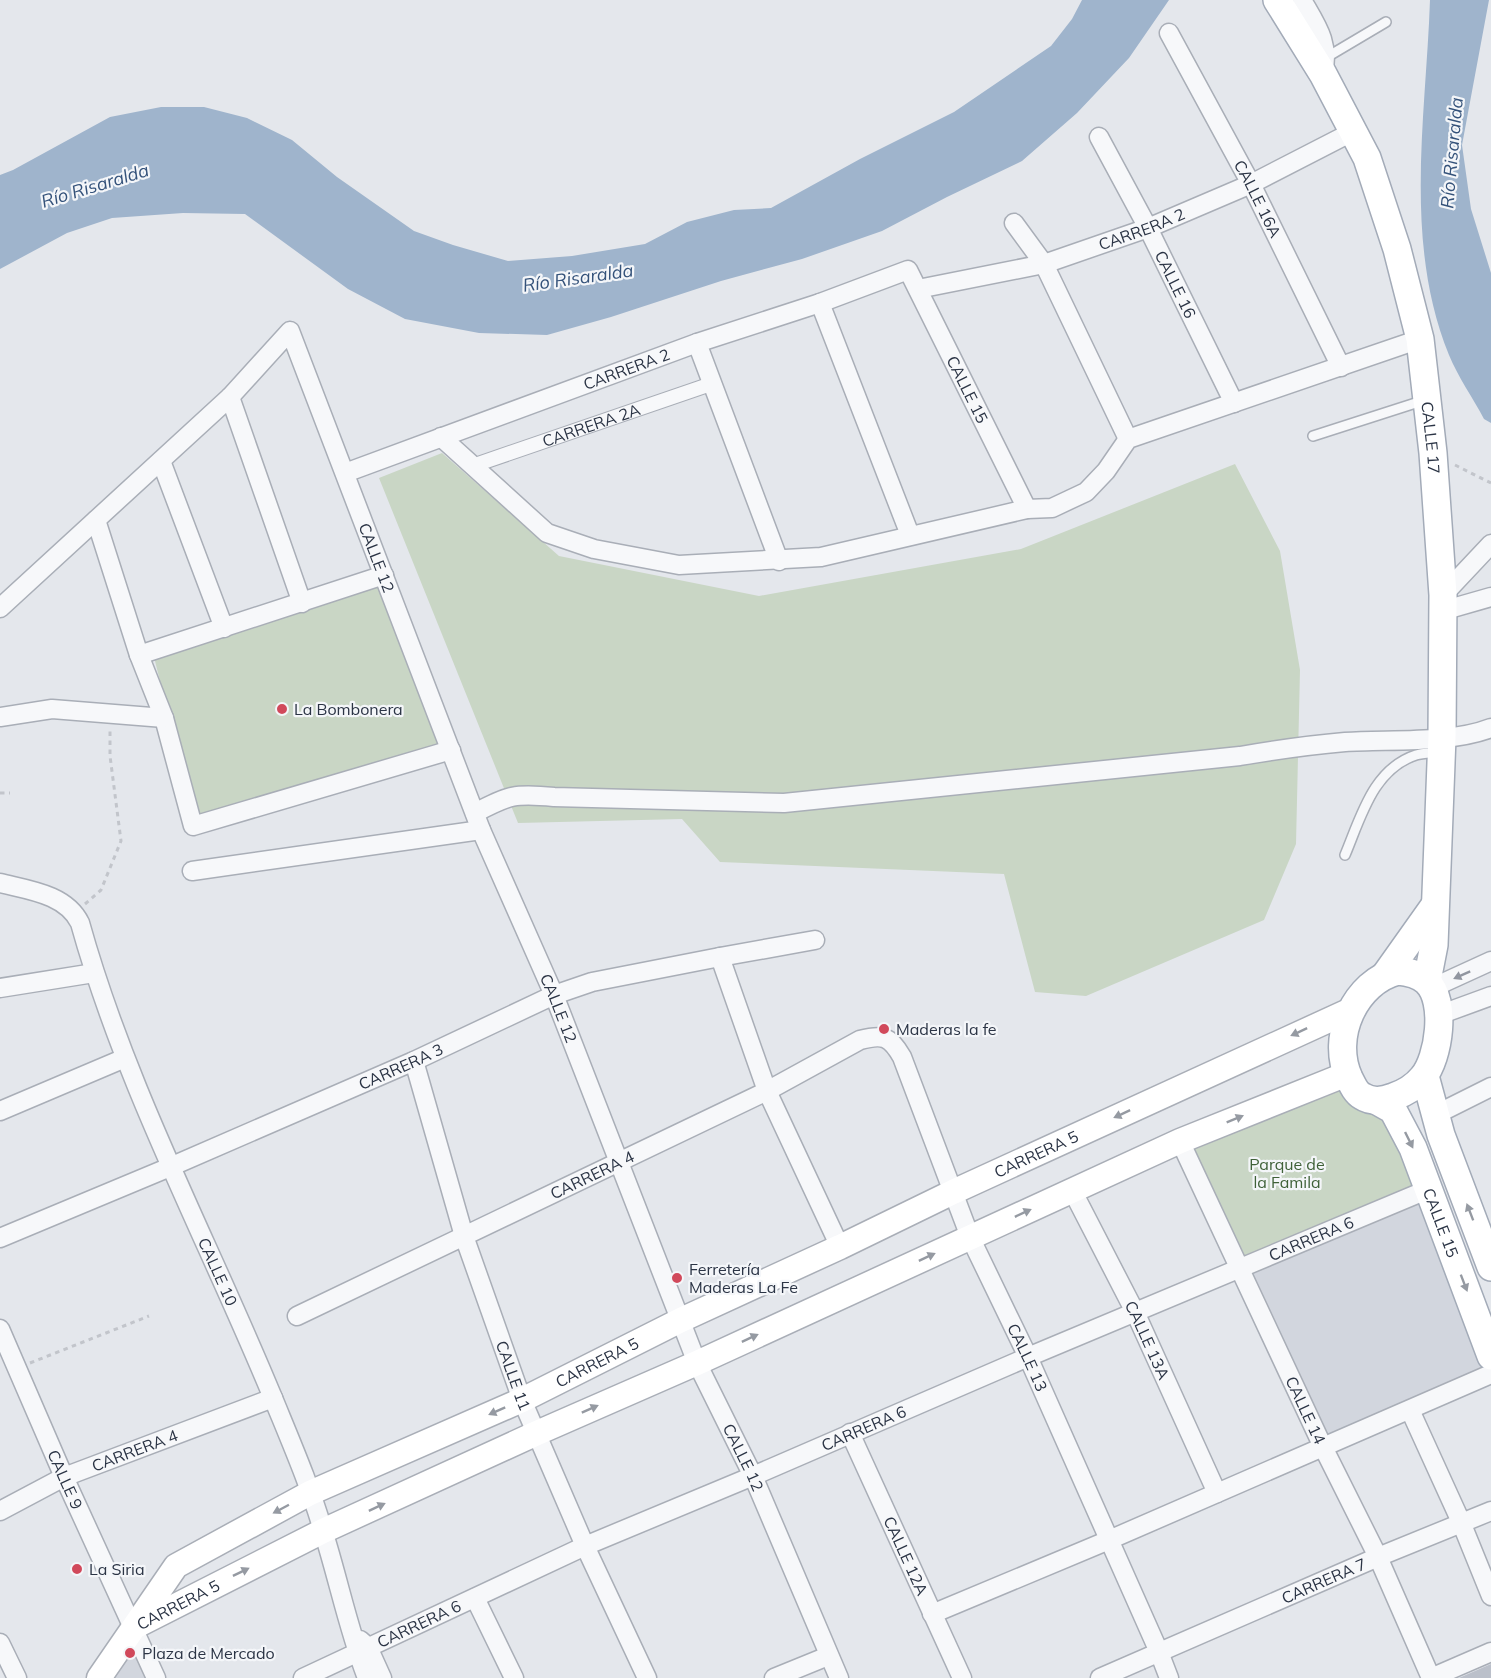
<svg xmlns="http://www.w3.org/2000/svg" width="1491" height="1678" font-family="Mulish,sans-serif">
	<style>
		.built { fill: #d2d6de }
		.green { fill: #c9d6c5 }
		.water { fill: #9fb4cc }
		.building { fill: #bbc0ca }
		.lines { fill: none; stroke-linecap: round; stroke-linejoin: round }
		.service-casing { stroke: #a9aeb7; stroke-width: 12 }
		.pedestrian-casing { stroke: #a9aeb7; stroke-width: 16 }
		.minor-casing { stroke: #a9aeb7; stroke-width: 21 }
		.secondary-casing { stroke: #a9aeb7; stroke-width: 27 }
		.primary-casing { stroke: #a3abb8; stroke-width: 30 }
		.path { stroke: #c2c5cb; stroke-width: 3; stroke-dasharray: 4.5 4.5; stroke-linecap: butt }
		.service { stroke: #f7f8fa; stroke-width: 9 }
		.pedestrian { stroke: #f7f8fa; stroke-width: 14 }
		.minor { stroke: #f7f8fa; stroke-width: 18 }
		.secondary { stroke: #fff; stroke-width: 24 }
		.primary { stroke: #fff; stroke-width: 27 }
		.oneway { fill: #9196a0 }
		.oneway2 { fill: #959aa2 }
		.poi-dot { fill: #d1495b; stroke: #f4f6f9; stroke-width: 2 }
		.labels { text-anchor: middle; stroke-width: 4.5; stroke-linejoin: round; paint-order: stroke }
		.street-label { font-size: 16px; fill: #2b3445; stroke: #f4f6f9 }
		.poi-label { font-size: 16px; fill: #2b3445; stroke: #f4f6f9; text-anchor: start }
		.park-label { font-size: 16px; fill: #3f6138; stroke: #f4f6f9 }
		.water-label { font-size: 18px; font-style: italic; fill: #34527a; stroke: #f4f6f9 }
	</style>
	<rect width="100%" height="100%" fill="#e4e7ec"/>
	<path class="built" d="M1429,1189L1491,1374L1323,1447L1239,1268Z
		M134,1628L156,1678H99Z"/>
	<path class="green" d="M442,453L559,556L759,596L1021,549L1235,464L1280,551L1300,670L1296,844L1264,920L1086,996L1035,992L1004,874L720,862L682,819L518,823L379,478Z
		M381,585L447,747L195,821L154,657Z
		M1347,1074L1377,1101L1429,1189L1239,1268L1180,1141Z"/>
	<path class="water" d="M1082,0H1169L1129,58L1077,113L1022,161L947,197L882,231L802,259L721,281L611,317L547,335L479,333L405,319L348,289L245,214L183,213L112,218L67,233L0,269V175L13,170L110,117L161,107H204L247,118L292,140L337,177L414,231L453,245L508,261L572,256L645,244L687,222L734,210L771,208L860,159L954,112L1051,46L1072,19Z
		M1430,0H1489L1462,145L1471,209L1491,273V423L1484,419C1473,398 1458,377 1449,355C1403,242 1426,117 1430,0Z"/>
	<path class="building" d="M1491,1664V1678H1459Z"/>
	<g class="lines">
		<defs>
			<path id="service" d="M1327,57L1386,22
				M1313,436L1425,400
				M1345,855C1361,817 1373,769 1416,755C1423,753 1432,753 1439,752"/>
			<g id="pedestrian">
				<path id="s1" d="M472,466L711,384"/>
			</g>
			<g id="minor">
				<path d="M1302,0C1317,26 1330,43 1323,74"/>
				<path id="s2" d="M1169,33L1251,184L1341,367"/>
				<path id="s3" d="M1099,137L1148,228L1234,403"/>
				<path d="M1014,223L1044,264L1128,439"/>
				<path id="s4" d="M918,289L1044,264L1148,228L1251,184L1354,131"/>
				<path d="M820,303L910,535"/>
				<path d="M697,343L779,561"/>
				<path d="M230,397L302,603"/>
				<path d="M441,437L547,533L594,549L679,565L821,557L1027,509L1052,508L1086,492L1106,471L1128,439L1420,339"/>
				<path d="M161,461L224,628"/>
				<path id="s5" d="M345,473L697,343L820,303L908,270L1027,509"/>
				<path d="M96,520L139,655L164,718L193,826L451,750"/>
				<path d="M1443,595L1491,544"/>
				<path id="s6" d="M0,608L230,397L290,331L481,830L554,995L697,1363L753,1476L839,1678"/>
				<path d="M1442,611L1491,597"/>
				<path d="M139,655L384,575"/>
				<path d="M0,717L52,709L164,718"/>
				<path d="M475,813C509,795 515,793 554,797L784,803L1240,756C1275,750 1310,745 1345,742C1389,739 1450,744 1491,728"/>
				<path d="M192,871L481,830"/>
				<path id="s7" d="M0,883C28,890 66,894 80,923C126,1088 208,1240 273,1398C291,1442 311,1488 324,1534C339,1582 349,1632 367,1678"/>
				<path d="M720,957L767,1091L840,1247"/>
				<path d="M0,988L94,973"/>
				<path d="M1432,988L1491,961"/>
				<path d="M1439,1015L1491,996"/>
				<path id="s8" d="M414,1061L464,1236L522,1400L585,1546L647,1678"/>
				<path d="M0,1111L125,1058"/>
				<path d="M1435,1115L1491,1087"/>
				<path id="s9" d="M1180,1141L1323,1447L1378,1557L1431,1678"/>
				<path id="s10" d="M1072,1190L1135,1312L1217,1493"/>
				<path id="s11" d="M0,1238L170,1167L414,1061L554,995L592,982L720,957L815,940"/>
				<path id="s12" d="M297,1316L767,1091L860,1040C883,1034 890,1036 902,1057L970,1237L1028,1357L1159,1652L1169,1678"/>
				<path id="s13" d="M0,1329L64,1477L156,1678"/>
				<path d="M1410,1410L1461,1522L1491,1596"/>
				<path id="s14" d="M850,1433L962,1678"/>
				<path id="s15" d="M0,1511L64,1477L273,1398"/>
				<path d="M475,1598L514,1678"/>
				<path d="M932,1614L1109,1540L1491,1374"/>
				<path d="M360,1640L368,1647L382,1678"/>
				<path d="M0,1643L17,1678"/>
				<path id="s16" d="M303,1678L585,1546L753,1476L1028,1357L1429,1189"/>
				<path d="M774,1678L828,1656"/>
				<path id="s17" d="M1100,1678L1378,1557L1491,1511"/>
				<path d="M1431,1678L1491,1652"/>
			</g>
			<g id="secondary">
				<path id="s18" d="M138,1625L323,1531L537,1433L697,1363L1180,1141L1347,1074"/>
				<path id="s19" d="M99,1678L176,1566L310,1493L522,1400L681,1320L840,1247L953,1192L1353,1009"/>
			</g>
			<g id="primary">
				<path id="s20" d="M1277,0L1323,74L1367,158L1397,249L1420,339L1433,453L1443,595L1442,737L1434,945L1427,981"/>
				<path d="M1398,971C1409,972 1419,974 1427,982C1447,1001 1439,1058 1423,1077C1415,1087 1405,1093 1393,1097C1383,1101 1371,1102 1362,1096C1356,1093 1352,1084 1349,1078C1330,1037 1355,982 1398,971Z"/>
				<path d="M1386,974L1435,905"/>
				<path d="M1425,1076L1441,1135L1491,1267"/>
				<path id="s21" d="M1377,1101L1393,1110L1413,1148L1491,1356"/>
			</g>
		</defs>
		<use href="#service" class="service-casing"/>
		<use href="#pedestrian" class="pedestrian-casing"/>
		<use href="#minor" class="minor-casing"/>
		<use href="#secondary" class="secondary-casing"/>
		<use href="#primary" class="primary-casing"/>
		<path class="path" d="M1455,465L1491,483
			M0,793H10
			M85,904L101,890L121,841L110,756V730
			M30,1363L149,1316"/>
		<use href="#service" class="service"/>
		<use href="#pedestrian" class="pedestrian"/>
		<use href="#minor" class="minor"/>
		<use href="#secondary" class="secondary"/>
		<use href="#primary" class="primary"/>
	</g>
	<defs><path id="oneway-solid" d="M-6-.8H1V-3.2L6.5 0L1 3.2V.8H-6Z" transform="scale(1.5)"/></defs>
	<use class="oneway" href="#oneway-solid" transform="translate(1462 975) rotate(156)"/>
	<g class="oneway2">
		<use href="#oneway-solid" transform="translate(1299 1032) rotate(155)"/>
		<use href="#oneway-solid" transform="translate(1122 1114) rotate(155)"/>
		<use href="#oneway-solid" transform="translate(1235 1119) rotate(-22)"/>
		<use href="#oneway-solid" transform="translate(1409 1140) rotate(64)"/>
		<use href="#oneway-solid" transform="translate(1470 1212) rotate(-111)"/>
		<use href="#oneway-solid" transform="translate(1023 1213) rotate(-25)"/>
		<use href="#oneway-solid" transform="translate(927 1257) rotate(-25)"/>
		<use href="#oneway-solid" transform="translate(1464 1283) rotate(69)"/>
		<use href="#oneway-solid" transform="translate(750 1338) rotate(-25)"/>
		<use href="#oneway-solid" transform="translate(590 1409) rotate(-24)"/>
		<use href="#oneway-solid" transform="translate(497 1411) rotate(156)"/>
		<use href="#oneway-solid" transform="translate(377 1507) rotate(-25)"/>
		<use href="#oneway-solid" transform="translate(281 1509) rotate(152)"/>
		<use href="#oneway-solid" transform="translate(241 1572) rotate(-26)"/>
	</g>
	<g class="poi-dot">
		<circle cx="282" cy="709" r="6"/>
		<circle cx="884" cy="1029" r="6"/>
		<circle cx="677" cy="1278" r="6"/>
		<circle cx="77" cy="1569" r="6"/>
		<circle cx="130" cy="1653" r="6"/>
	</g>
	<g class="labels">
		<g class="street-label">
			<text dy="6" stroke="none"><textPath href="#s2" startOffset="188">CALLE 16A</textPath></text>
			<text dy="6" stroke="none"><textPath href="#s4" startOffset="232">CARRERA 2</textPath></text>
			<text dy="6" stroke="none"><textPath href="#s3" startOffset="166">CALLE 16</textPath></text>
			<text dy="6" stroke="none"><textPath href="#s5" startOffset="300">CARRERA 2</textPath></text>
			<text dy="6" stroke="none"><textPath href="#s5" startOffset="732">CALLE 15</textPath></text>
			<text dy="6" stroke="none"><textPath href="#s1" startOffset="126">CARRERA 2A</textPath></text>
			<text dy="6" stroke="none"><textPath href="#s20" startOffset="470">CALLE 17</textPath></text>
			<text dy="6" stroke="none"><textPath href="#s6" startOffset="644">CALLE 12</textPath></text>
			<text dy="6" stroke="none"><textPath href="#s6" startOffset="1130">CALLE 12</textPath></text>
			<text dy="6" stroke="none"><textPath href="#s11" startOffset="436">CARRERA 3</textPath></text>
			<text dy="6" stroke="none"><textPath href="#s19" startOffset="1090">CARRERA 5</textPath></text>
			<text dy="6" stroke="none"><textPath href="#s12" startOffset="327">CARRERA 4</textPath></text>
			<text dy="6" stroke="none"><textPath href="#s21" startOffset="141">CALLE 15</textPath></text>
			<text dy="6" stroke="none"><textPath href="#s16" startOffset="1100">CARRERA 6</textPath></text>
			<text dy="6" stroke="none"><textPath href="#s7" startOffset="468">CALLE 10</textPath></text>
			<text dy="6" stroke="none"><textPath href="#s10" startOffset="168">CALLE 13A</textPath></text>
			<text dy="6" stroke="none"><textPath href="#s12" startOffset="1004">CALLE 13</textPath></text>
			<text dy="6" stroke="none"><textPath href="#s19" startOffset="604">CARRERA 5</textPath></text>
			<text dy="6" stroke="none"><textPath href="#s8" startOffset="330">CALLE 11</textPath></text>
			<text dy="6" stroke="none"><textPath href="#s9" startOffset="297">CALLE 14</textPath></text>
			<text dy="6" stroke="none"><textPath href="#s16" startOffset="614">CARRERA 6</textPath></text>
			<text dy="6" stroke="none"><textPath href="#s15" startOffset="148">CARRERA 4</textPath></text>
			<text dy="6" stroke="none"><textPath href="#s6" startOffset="1616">CALLE 12</textPath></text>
			<text dy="6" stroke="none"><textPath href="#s13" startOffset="164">CALLE 9</textPath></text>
			<text dy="6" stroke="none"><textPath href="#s14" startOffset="135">CALLE 12A</textPath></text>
			<text dy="6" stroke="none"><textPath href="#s17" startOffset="244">CARRERA 7</textPath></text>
			<text dy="6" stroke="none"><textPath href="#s18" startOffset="45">CARRERA 5</textPath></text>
			<text dy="6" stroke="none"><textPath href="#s16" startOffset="128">CARRERA 6</textPath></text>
		</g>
		<g class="poi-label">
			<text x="294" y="715">La Bombonera</text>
			<text x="896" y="1035">Maderas la fe</text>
			<text x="689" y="1275">Ferretería<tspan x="689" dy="18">Maderas La Fe</tspan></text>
			<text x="89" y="1575">La Siria</text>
			<text x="142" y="1659">Plaza de Mercado</text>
		</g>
		<g class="park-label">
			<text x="1287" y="1170">Parque de<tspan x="1287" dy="18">la Famila</tspan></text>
		</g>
		<g class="water-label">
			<text transform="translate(1452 153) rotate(-85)" y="6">Río Risaralda</text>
			<text transform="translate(95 186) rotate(-17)" y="6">Río Risaralda</text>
			<text transform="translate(578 278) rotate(-8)" y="6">Río Risaralda</text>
		</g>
	</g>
</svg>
